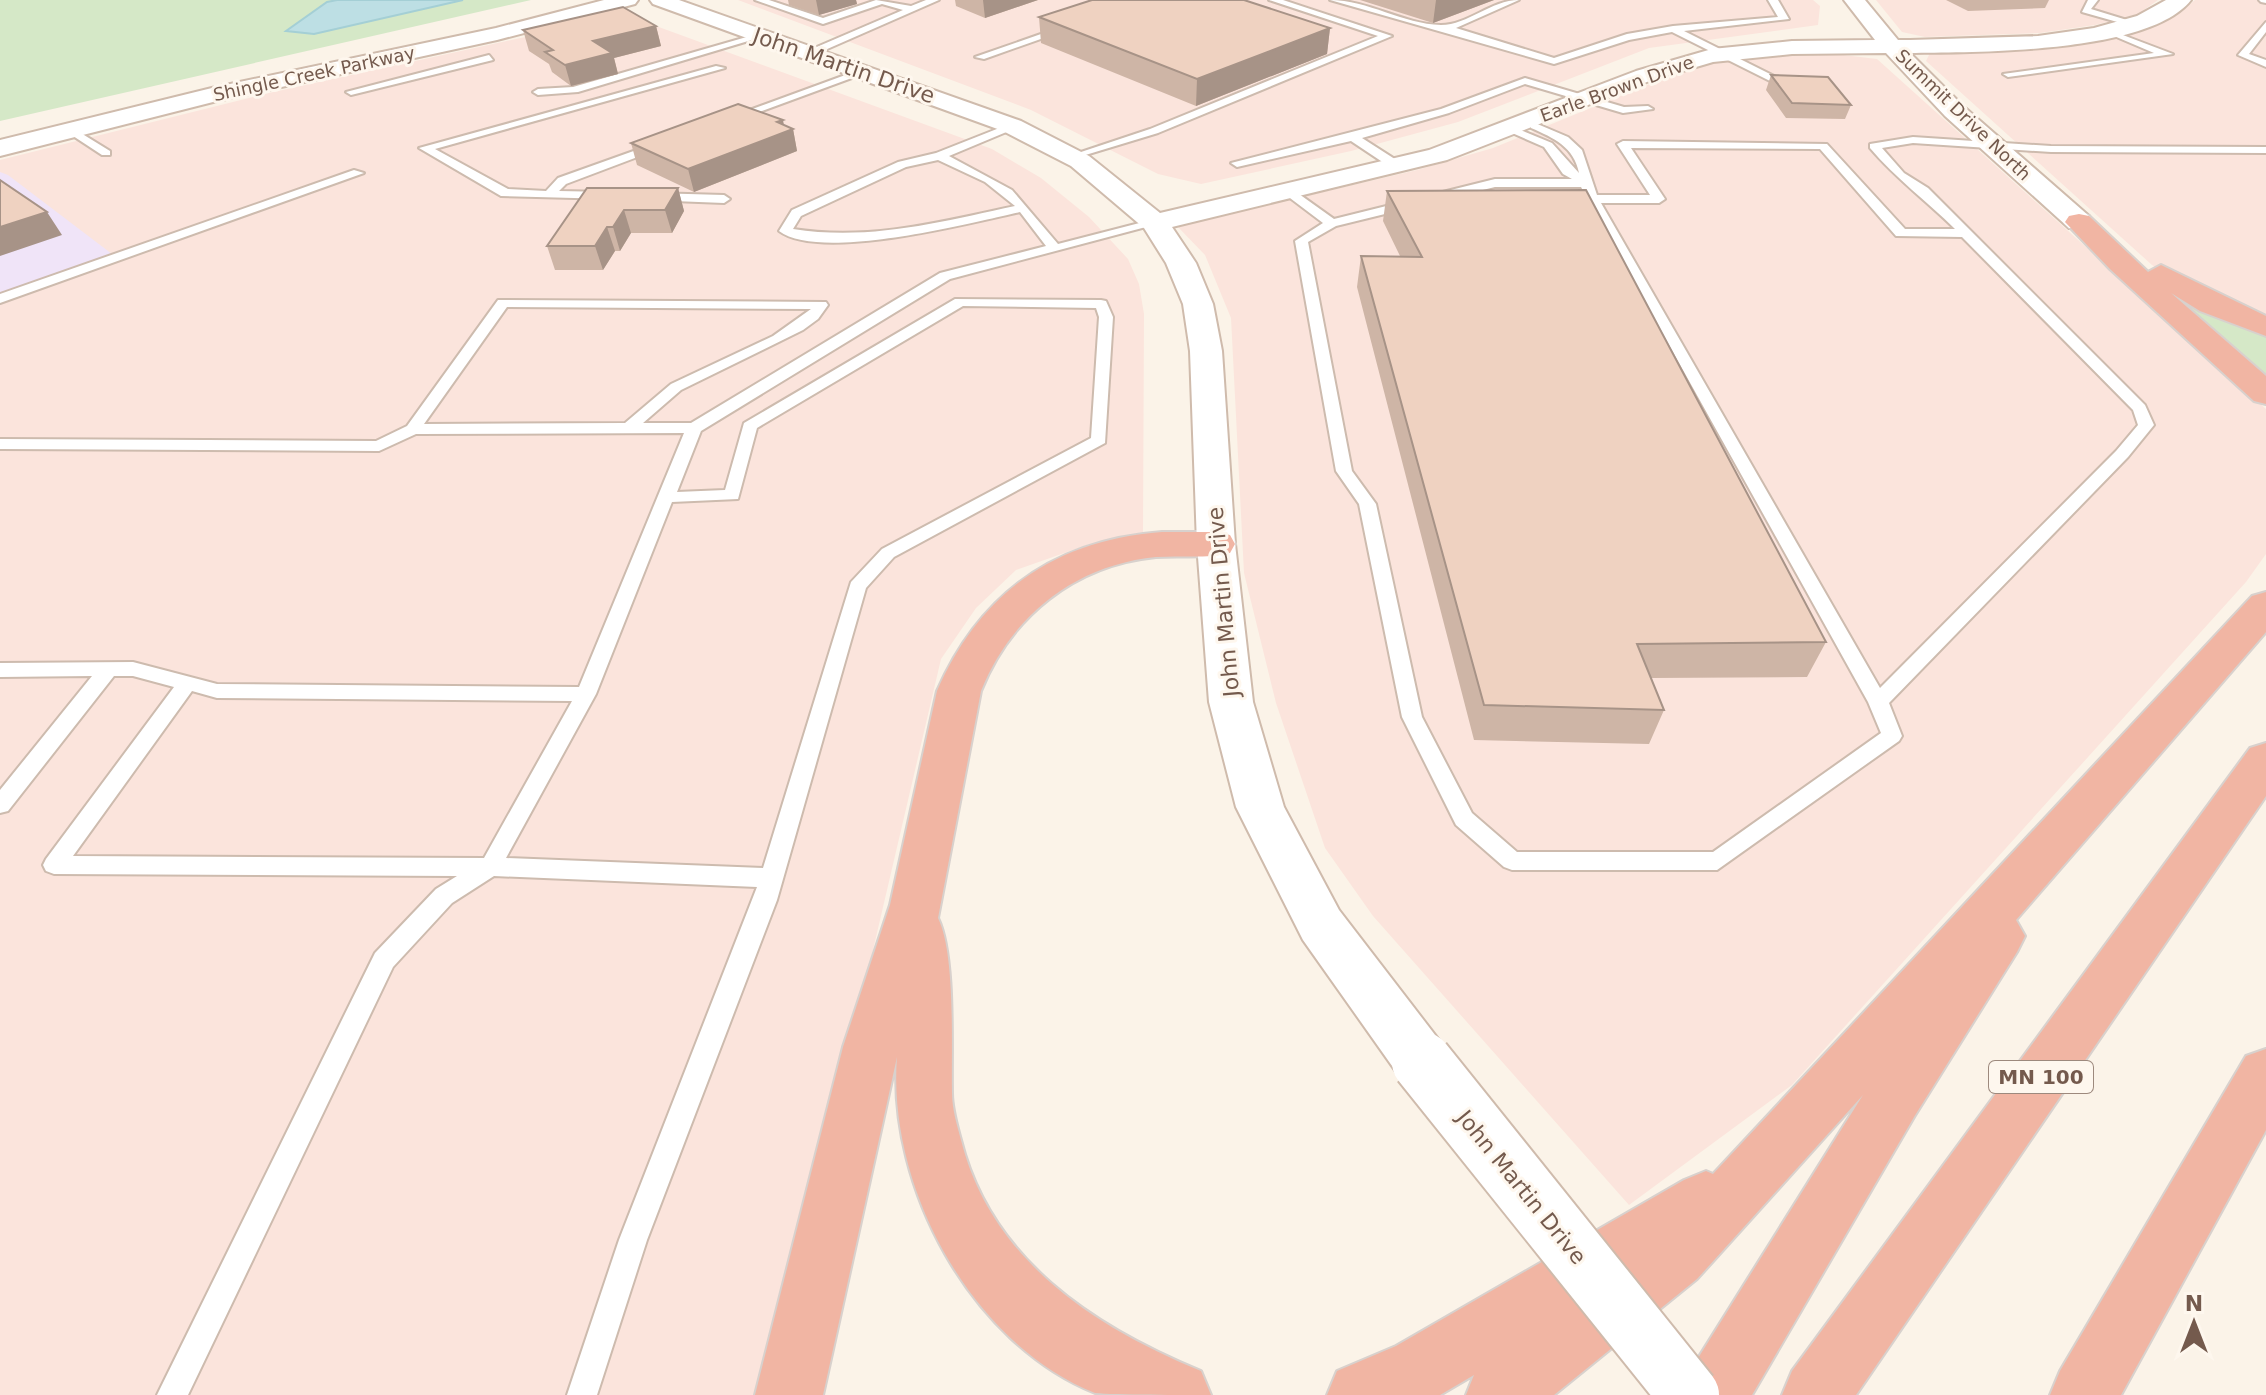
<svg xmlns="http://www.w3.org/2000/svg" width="2266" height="1395" font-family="'DejaVu Sans',sans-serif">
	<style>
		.commercial { fill: #fbe4dc }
		.education { fill: #f0e4f8 }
		.green { fill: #d5e8c7 }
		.water { fill: #bddfe4; stroke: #a4cfd5; stroke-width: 2 }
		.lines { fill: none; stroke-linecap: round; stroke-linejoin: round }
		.lane-casing { stroke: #cdbbae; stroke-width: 4 }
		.secondary-casing { stroke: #cfbbac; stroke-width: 4 }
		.highway-casing { stroke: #d8d1cd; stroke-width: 4 }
		.lane { fill: #fff; fill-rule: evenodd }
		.secondary { fill: #fff; fill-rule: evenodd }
		.highway { fill: #f1b5a3; fill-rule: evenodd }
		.secondary-bridge-casing { stroke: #cfbbac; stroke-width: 64; stroke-linecap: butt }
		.secondary-bridge { stroke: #fff; stroke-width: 60 }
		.wall { fill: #ceb5a6 }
		.shaded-wall { fill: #a79387 }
		.building { fill: #efd2c1; stroke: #a79387; stroke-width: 2 }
		.labels { text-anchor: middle; stroke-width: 6; stroke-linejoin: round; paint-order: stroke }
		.far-street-label { font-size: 18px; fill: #745a4d; stroke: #fef7ee }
		.shield { fill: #fef7ee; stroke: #9d897d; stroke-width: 2 }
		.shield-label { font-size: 20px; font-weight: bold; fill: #745a4d }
		.street-label { font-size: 22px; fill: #745a4d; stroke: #fef7ee }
	</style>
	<rect width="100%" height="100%" fill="#fbf3e8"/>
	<path class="commercial" d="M738,0H1813L1820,6L1818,25L1649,48L1458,122L1351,151L1201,184L1158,174L1031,110Z
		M1876,0H2158L2138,14L2095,25L2040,33L1925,37L1902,32Z
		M2195,0H2266V321L2183,285L2152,265L1926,61L1930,53L2034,48L2126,34L2176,16Z
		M626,15L992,149L1041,178L1089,217L1128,259L1139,284L1144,314L1143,532L1087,545L1016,570L976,608L941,659L769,1395H0V160L269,93Z
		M1818,52L1877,59L2266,409V554L2246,582L1792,1085L1629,1205L1373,916L1325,848L1276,703L1244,573L1231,318L1205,255L1177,226L1417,170L1493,148L1684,70L1727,60Z"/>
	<path class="education" d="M0,172L8,175L112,254L0,293Z"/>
	<path class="green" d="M0,0H531L0,121Z
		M2182,302L2266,335V384Z"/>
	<path class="water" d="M337,0H463L314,34L286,31L327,2Z"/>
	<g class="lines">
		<defs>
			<path id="lane" d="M755,0H769L823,18L876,0L911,6L926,0H939L809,57L805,52L903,10L882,4L823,24Z
				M1269,0H1283L1392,36L1158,133L1069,160V156L1150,129L1378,36Z
				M1330,0C1368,0 1403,24 1441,25C1468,25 1491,0 1519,0L1456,28L1554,58L1627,34L1673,26L1778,17L1768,0H1778L1789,19L1684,31L1780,79L1781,81L1776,84L1672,32L1629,40L1554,64Z
				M2088,0H2098L2091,9L2140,24L2135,27L2082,12Z
				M2259,0H2266V3L2261,2Z
				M2266,22V32L2249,54L2266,60V67L2238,55Z
				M1061,27L1069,29L984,59L975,57Z
				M2107,29L2173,54L2008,77L2003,74L2154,53L2107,33Z
				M757,34L765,36L578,92L538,95L533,92L538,89L573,87Z
				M489,55L493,60L351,95L346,92Z
				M716,66L725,68L435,149L508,189L546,191L558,178L656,143H664V147L566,184L559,191L608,192L614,196L612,199L501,196L419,148Z
				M859,70L868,72L735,121L725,119Z
				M1525,78L1624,107L1648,106L1653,109L1623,113L1525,84L1449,113L1362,138L1401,163V169H1393L1351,141L1237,167L1231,163L1441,109Z
				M1012,123L1016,124V128L949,156L1012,190L1058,244L1155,219L1161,223L950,279L701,431L677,492L725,490L744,423L955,299L1101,300L1106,301L1113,317L1105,443L894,557L866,588L777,900L647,1240L597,1395H567L619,1240L757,887L494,876L452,903L393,967L188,1395H157L375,953L436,889L457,876L54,874L46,871L43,865L46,859L174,687L133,676H114L8,811L0,813V790L92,676L0,677V663L133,662L217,684L579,687L684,433L416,434L379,451L0,449V439L376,441L407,426L498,300L826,302L828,305L818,319L803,330L681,390L643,423H691L940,273L1046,246L1020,212C970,223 820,262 779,231L792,210L898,162L936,153ZM938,160L985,182L1015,206C941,222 869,241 793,229L801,216L906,167ZM963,306L1096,308L1099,317L1091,438L882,549L851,582L763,868L506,858L596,694L672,502L738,499L757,428ZM507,307L811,309L773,336L671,384L625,423L424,424ZM192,691L217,698L572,701L484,858L73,856Z
				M1535,123L1568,137L1582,150L1597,195H1650L1617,144L1623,141L1827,144L1905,229H1955C1927,201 1896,179 1870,148V144L1913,137L2051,146L2266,147V153L2051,152L1913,143L1882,148L1904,173L1928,188L2145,405L2154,425L2128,457L1889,703L1902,736L1899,741L1717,870H1512L1504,867L1456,825L1402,717L1359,504L1336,471L1295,241L1323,223L1282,192L1292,189L1334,219L1495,179H1572L1563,174L1544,147L1503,129L1513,127L1552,143L1579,173C1574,147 1554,138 1531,128V124ZM1631,148L1820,149L1896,236L1962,237L2133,410L2138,425L2116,451L1880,688L1601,203H1659L1665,199ZM1495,187H1581L1868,702L1881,733L1713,852H1517L1472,813L1422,717L1376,504L1352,471L1308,242L1336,226Z
				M71,127L110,151V155H102L67,132L65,130Z
				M354,170L364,173L0,303V294Z
				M652,193L724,195L730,199L724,203L648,200L646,197Z"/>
			<path id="secondary" d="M604,0H638L635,4L497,40L217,101L0,156V140L216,87L496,28Z
				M650,0H679L1021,121L1089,156L1160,213L1429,150L1636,71L1712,49L1792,41L1875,40L1844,0H1865L1898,40H1910L2038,36L2094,28L2137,16L2166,0H2191C2149,54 1975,52 1910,53L1963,106L2089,216L2093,222L2089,228H2069L1945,116L1886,53L1792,54L1713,62L1652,80L1447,160L1172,227L1196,263L1213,304L1222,351L1235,544L1253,702L1284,807L1339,910L1442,1044L1450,1062L1442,1080L1422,1088L1402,1080L1303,940L1236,807L1209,702L1197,544L1190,351L1183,304L1166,263L1144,228L1071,166L1003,131L653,4Z"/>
			<path id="highway" d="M2079,214L2089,216L2148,272L2161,265L2266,316V336L2200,311L2171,293L2266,376V404L2254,401L2110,269L2065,222L2069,216Z
				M1162,532H1216L1230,535L1235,544L1230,553C1206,559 1181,555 1156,557C1075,565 1011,616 981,691L938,918C956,955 951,1049 952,1093C952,1109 957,1125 961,1140C991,1260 1094,1327 1201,1371L1211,1395C1186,1395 1114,1395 1095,1393C971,1343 887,1187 897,1057L823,1395H755L843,1047L890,905L937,691C980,593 1054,540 1162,532Z
				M2266,592V632L2016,920L2025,936L2017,952L1914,1117L1752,1395H1680L1690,1371L1863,1095L1697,1279L1554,1395H1466L1474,1375L1440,1395H1327L1337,1371L1396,1346L1684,1180L1706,1171L1713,1174L2252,596Z
				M2266,743V796L1856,1395H1782L1792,1371L2250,748Z
				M2266,1049V1130L2121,1395H2050L2060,1371L2246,1056Z"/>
		</defs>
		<use href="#lane" class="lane-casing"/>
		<use href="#secondary" class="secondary-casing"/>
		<use href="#highway" class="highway-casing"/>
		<use href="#lane" class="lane"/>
		<use href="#secondary" class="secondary"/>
		<use href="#highway" class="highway"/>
		<defs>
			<path id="secondary-bridge" d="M1422,1062L1689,1395"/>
		</defs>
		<use href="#secondary-bridge" class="secondary-bridge-casing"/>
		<use href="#secondary-bridge" class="secondary-bridge"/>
	</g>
	<path class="wall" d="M788,0H856L857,4L819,15L789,5Z
		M955,0H1038L985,18L956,6Z
		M1360,0H1494L1433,23Z
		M1946,0H2049L2045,8L1968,11Z
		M1039,17L1330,28L1327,54L1196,106L1041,43Z
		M656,26L661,46L614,58L618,74L571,86L552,72L549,64L529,51L523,30Z
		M1771,75L1851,105L1845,119L1786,118L1766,90Z
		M784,125L793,129L797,151L694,192L637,165L631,143Z
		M587,188H678L684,211L672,233H631L620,251H615L603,270H555L547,246Z
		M1387,191L1826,642L1807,677L1651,678L1664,710L1649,744L1474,740L1357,287L1361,256H1400L1383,221Z"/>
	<path class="shaded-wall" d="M816,0H856L857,4L819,15Z
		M983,0H1038L985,18Z
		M1436,0H1494L1433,23Z
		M656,26L661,46L614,58L618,74L571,86L565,65L593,41Z
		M1330,28L1327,54L1196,106L1197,79Z
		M783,120L785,131L793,129L797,151L694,192L688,169Z
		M678,188L684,211L672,233L665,210Z
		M624,210L631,233L620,251L613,227Z
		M47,212L62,235L0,256V227Z
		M607,227L615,251L603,270L595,246Z"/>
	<path class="building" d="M1092,0H1244L1330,28L1197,79L1039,17Z
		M623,7L656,26L593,41L612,53L565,65L545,52L553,50L523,30Z
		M1771,75L1828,77L1851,105L1792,103Z
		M738,104L783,120L777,122L793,129L688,169L631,143Z
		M0,180L47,212L0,227Z
		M587,188H678L665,210H624L613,227H607L595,246H547Z
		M1586,190L1826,642L1637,644L1664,710L1484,705L1361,256L1422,257L1387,191Z"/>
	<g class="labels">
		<g class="far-street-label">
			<text transform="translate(314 74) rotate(-12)" y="6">Shingle Creek Parkway</text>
			<text transform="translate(1617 89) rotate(-20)" y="6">Earle Brown Drive</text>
			<text transform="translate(1963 115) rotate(44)" y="6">Summit Drive North</text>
		</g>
		<rect class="shield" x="1989" y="1061" width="104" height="32" rx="6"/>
		<g class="shield-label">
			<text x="2041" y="1084">MN 100</text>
		</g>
		<g class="street-label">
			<text transform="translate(844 65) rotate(19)" y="8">John Martin Drive</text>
			<text transform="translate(1223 602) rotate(-95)" y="8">John Martin Drive</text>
			<text transform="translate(1522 1187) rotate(51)" y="8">John Martin Drive</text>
		</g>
	</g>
	<g transform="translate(2194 1323)" stroke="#fef7ee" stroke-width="6" paint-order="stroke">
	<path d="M0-6L14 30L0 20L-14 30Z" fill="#745a4d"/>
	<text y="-12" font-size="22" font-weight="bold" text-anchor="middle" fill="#745a4d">N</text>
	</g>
</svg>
